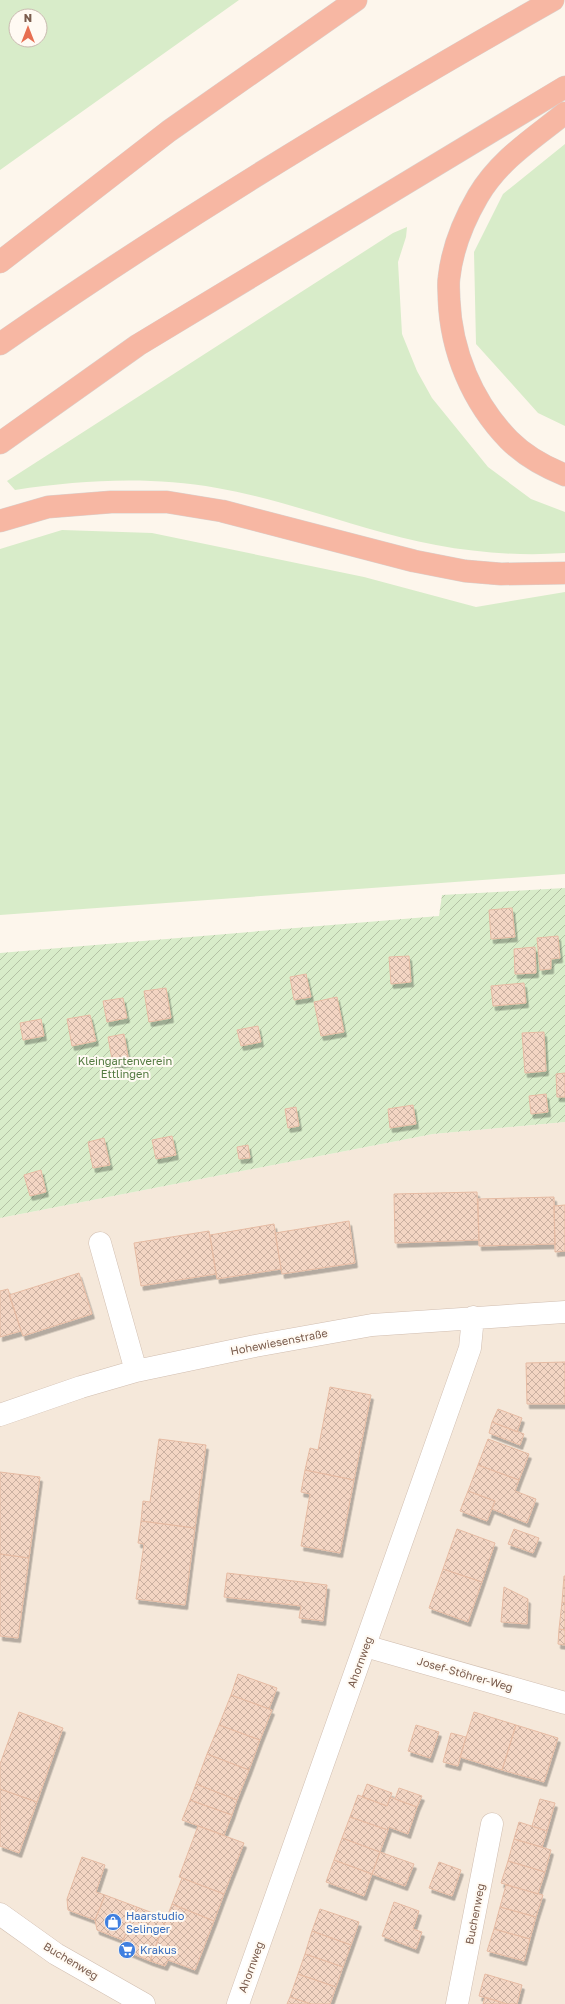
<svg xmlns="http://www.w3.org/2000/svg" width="565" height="2004" font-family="'Golos Text',sans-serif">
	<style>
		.residential { fill: #f5e8da }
		.grass { fill: #d8ecc9; fill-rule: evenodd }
		.garden { fill: url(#garden-furrows) }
		.building { fill: url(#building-cross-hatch); stroke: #e6bba3; filter: url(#shadow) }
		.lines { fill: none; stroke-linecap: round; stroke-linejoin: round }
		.minor-casing { stroke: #d1beb0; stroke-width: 23 }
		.highway-casing { stroke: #dad1cd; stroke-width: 23 }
		.minor { stroke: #fff; stroke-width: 22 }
		.highway { stroke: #f7b7a3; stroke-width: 22 }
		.labels { text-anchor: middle; stroke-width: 4; stroke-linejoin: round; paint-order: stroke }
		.park-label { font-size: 11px; fill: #537a41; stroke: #fffaf3 }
		.street-label { font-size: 11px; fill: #7a5c4d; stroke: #fffaf3 }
		.shop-label { font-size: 11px; fill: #366cbe; stroke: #fffaf3; text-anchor: start }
	</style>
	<defs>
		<pattern id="garden-furrows" width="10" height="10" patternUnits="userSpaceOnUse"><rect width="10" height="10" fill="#d8ecc9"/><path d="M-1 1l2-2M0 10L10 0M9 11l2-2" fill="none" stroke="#b4c2a5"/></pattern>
		<pattern id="building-cross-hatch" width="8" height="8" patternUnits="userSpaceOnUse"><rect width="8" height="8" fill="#f3d5c3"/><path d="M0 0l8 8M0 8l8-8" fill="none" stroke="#cab0a1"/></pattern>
		<filter id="shadow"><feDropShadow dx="2.5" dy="4.5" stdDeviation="0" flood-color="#0004"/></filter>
	</defs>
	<rect width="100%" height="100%" fill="#fdf6ec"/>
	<path class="residential" d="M565,1122V2004H0V1218L433,1134Z"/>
	<path class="grass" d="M0,0H239L0,170ZM16,16H40V40H16Z
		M565,144V426L538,413L476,344L474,252L503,194Z
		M407,227L406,237L398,262L402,334L417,371L432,398L488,467L531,499L565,512V553C523,556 478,553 436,545C362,531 291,501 217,488C148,476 83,480 15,490L7,481L393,233Z
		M62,530L152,533L364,577L476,607L565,592V874L0,915V549Z"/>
	<path class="garden" d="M565,888V1122L433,1134L0,1218V953L439,916L442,895Z"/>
	<path class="building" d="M512,908L515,937L491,939L489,910Z
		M558,936L560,958L551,959V969L540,970L537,938Z
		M535,947L536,973L515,974L514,949Z
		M409,956L411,982L391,984L389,957Z
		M306,974L311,997L294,1000L290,977Z
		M524,983L526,1003L493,1006L491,986Z
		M166,988L171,1018L149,1022L144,991Z
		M337,997L344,1032L321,1036L314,1002Z
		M123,998L127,1018L107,1022L103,1001Z
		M90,1015L96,1041L72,1046L67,1019Z
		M41,1019L44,1036L23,1040L20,1023Z
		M258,1026L261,1042L241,1046L237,1030Z
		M544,1032L546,1071L525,1073L522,1033Z
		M124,1034L129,1062L113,1065L108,1037Z
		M565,1073V1097H557L556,1074Z
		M546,1094L548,1112L531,1114L529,1096Z
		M413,1105L416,1124L390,1128L388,1109Z
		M296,1107L299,1126L288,1128L285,1109Z
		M172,1136L176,1155L156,1159L152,1140Z
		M104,1138L110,1165L93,1168L88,1142Z
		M248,1145L250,1158L239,1159L237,1147Z
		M41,1170L46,1192L30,1196L24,1175Z
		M477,1192L479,1240L395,1243L394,1194Z
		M554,1197L555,1244L479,1246L478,1199Z
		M565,1205V1251L555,1252L554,1206Z
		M349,1221L355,1263L282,1274L275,1233Z
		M274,1224L281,1269L217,1279L210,1235Z
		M209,1231L216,1274L141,1286L134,1243Z
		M79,1273L92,1314L23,1336L9,1295Z
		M8,1289L21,1331L0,1337V1291Z
		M565,1362V1404H527L526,1363Z
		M330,1387L371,1395L354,1480L305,1470L310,1448L318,1450Z
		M498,1409L522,1418L517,1432L492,1422Z
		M492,1422L524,1434L520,1445L489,1433Z
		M159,1439L206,1445L195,1528L141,1521L143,1501L150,1502Z
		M488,1439L529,1454L519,1480L478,1465Z
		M478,1465L519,1480L515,1491L536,1499L527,1523L492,1509L495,1501L468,1491Z
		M305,1470L354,1480L340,1553L301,1546L310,1494L301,1492Z
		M0,1472L40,1477L29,1558L0,1554Z
		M468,1491L495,1501L487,1521L460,1511Z
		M141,1521L195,1528L185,1605L136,1599L144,1544L138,1543Z
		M457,1529L495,1543L482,1582L443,1569Z
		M514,1529L539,1538L533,1553L508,1544Z
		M0,1554L29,1558L18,1638L0,1636Z
		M443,1569L482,1582L468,1622L429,1608Z
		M227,1573L327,1585L323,1621L299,1618L301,1606L224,1597Z
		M564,1576H565V1603L562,1602Z
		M504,1587L528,1599L527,1624L501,1622Z
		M562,1602L565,1603V1630L559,1629Z
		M559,1629L565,1630V1645L558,1644Z
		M238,1674L277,1688L269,1709L231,1695Z
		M231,1695L272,1710L260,1740L219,1725Z
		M19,1712L63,1728L37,1802L0,1789V1764Z
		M474,1712L516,1725L502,1770L460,1757Z
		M219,1725L260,1740L249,1770L207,1754Z
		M416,1725L439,1732L430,1758L408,1751Z
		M516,1725L558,1738L544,1782L502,1770Z
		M451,1733L466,1737L458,1766L443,1762Z
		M207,1754L249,1770L237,1800L196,1784Z
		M196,1784L237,1800L232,1815L190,1800Z
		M367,1784L392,1793L387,1806L362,1797Z
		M399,1788L422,1796L417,1807L395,1799Z
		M0,1789L37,1802L19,1853L0,1846Z
		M358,1795L387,1806L390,1797L417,1807L408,1834L389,1827L388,1830L350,1817Z
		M540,1799L555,1803L547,1831L532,1826Z
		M190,1800L232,1815L224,1835L182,1820Z
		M350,1817L388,1830L380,1852L342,1838Z
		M519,1822L547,1831L542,1847L514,1839Z
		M198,1826L244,1843L224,1894L179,1877Z
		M342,1838L380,1852L372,1874L334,1860Z
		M514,1839L551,1850L545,1872L508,1861Z
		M380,1852L414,1864L405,1886L372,1874Z
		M82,1857L105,1865L96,1892L105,1895L95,1920L68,1910L67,1899Z
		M334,1860L372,1874L364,1896L326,1882Z
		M508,1861L545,1872L538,1894L501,1883Z
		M439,1862L461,1870L452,1896L429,1888Z
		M182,1878L224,1894L214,1921L172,1904Z
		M506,1885L543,1895L536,1917L500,1907Z
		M105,1895L137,1907L123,1940L97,1930L95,1920Z
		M394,1902L419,1911L413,1929L422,1932L416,1949L382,1936Z
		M172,1904L214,1921L195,1970L168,1960L165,1966L150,1961Z
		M137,1907L166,1918L150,1961L124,1950L123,1940Z
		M500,1907L536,1917L530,1939L494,1929Z
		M320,1909L359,1922L351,1945L312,1931Z
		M494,1929L530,1939L524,1961L487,1951Z
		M312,1931L351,1945L343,1967L305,1954Z
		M305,1954L343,1967L336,1987L298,1974Z
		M298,1974L336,1987L330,2004H311L290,1997Z
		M485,1974L522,1985L517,2004H507L479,1996Z
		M290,1997L311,2004H287Z
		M485,1997L507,2004H483Z"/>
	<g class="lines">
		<defs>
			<path id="minor" d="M100,1243L136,1371
				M0,1415L81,1387L136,1371L255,1346L372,1325L565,1312
				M365,1646L565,1703
				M0,1914L56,1954L144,2004
				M238,2004L470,1348L473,1317
				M457,2004L492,1824"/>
			<path id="highway" d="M565,113C533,139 500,159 478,196C464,220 452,250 449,278C448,284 449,292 449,299C451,351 472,402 509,440C524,455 545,467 565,475
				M0,262L169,131L356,0
				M0,344C178,220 364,107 553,0
				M0,443L138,345L565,87
				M0,521L48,507L111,502H167L222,511L414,561L465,571L501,574L565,573"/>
		</defs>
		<use href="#minor" class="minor-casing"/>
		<use href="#highway" class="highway-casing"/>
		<use href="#minor" class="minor"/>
		<use href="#highway" class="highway"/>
	</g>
	<defs>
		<symbol id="shop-disc" viewBox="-11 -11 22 22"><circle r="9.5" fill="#3f7fe0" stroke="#fffaf3"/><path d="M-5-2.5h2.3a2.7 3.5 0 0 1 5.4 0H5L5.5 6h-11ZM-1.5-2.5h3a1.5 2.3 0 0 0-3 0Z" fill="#fff"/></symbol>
		<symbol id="supermarket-disc" viewBox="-11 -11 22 22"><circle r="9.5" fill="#3f7fe0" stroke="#fffaf3"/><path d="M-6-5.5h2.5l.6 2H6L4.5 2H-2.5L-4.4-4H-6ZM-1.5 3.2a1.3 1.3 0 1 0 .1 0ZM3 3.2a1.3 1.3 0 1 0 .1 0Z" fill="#fff"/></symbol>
	</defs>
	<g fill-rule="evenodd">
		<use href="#shop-disc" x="103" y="1912" width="20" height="20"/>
		<use href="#supermarket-disc" x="117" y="1940" width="20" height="20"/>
	</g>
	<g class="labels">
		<g class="park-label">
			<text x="125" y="1065">Kleingartenverein<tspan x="125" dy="13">Ettlingen</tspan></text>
		</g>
		<g class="street-label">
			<text transform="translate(279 1342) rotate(-11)" y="4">Hohewiesenstraße</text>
			<text transform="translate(360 1662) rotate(-70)" y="4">Ahornweg</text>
			<text transform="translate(465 1674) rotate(16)" y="4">Josef-Stöhrer-Weg</text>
			<text transform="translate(475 1914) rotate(-79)" y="4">Buchenweg</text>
			<text transform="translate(71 1961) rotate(31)" y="4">Buchenweg</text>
			<text transform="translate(251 1967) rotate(-70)" y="4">Ahornweg</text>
		</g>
		<g class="shop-label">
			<text x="126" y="1920">Haarstudio<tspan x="126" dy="13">Selinger</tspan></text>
			<text x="140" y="1954">Krakus</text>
		</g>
	</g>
	<g transform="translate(28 28)"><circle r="19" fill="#fffaf3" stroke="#cabbb1"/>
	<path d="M0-3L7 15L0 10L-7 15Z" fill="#e76f51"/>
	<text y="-6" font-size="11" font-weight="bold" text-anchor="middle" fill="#7a5c4d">N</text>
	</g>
</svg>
